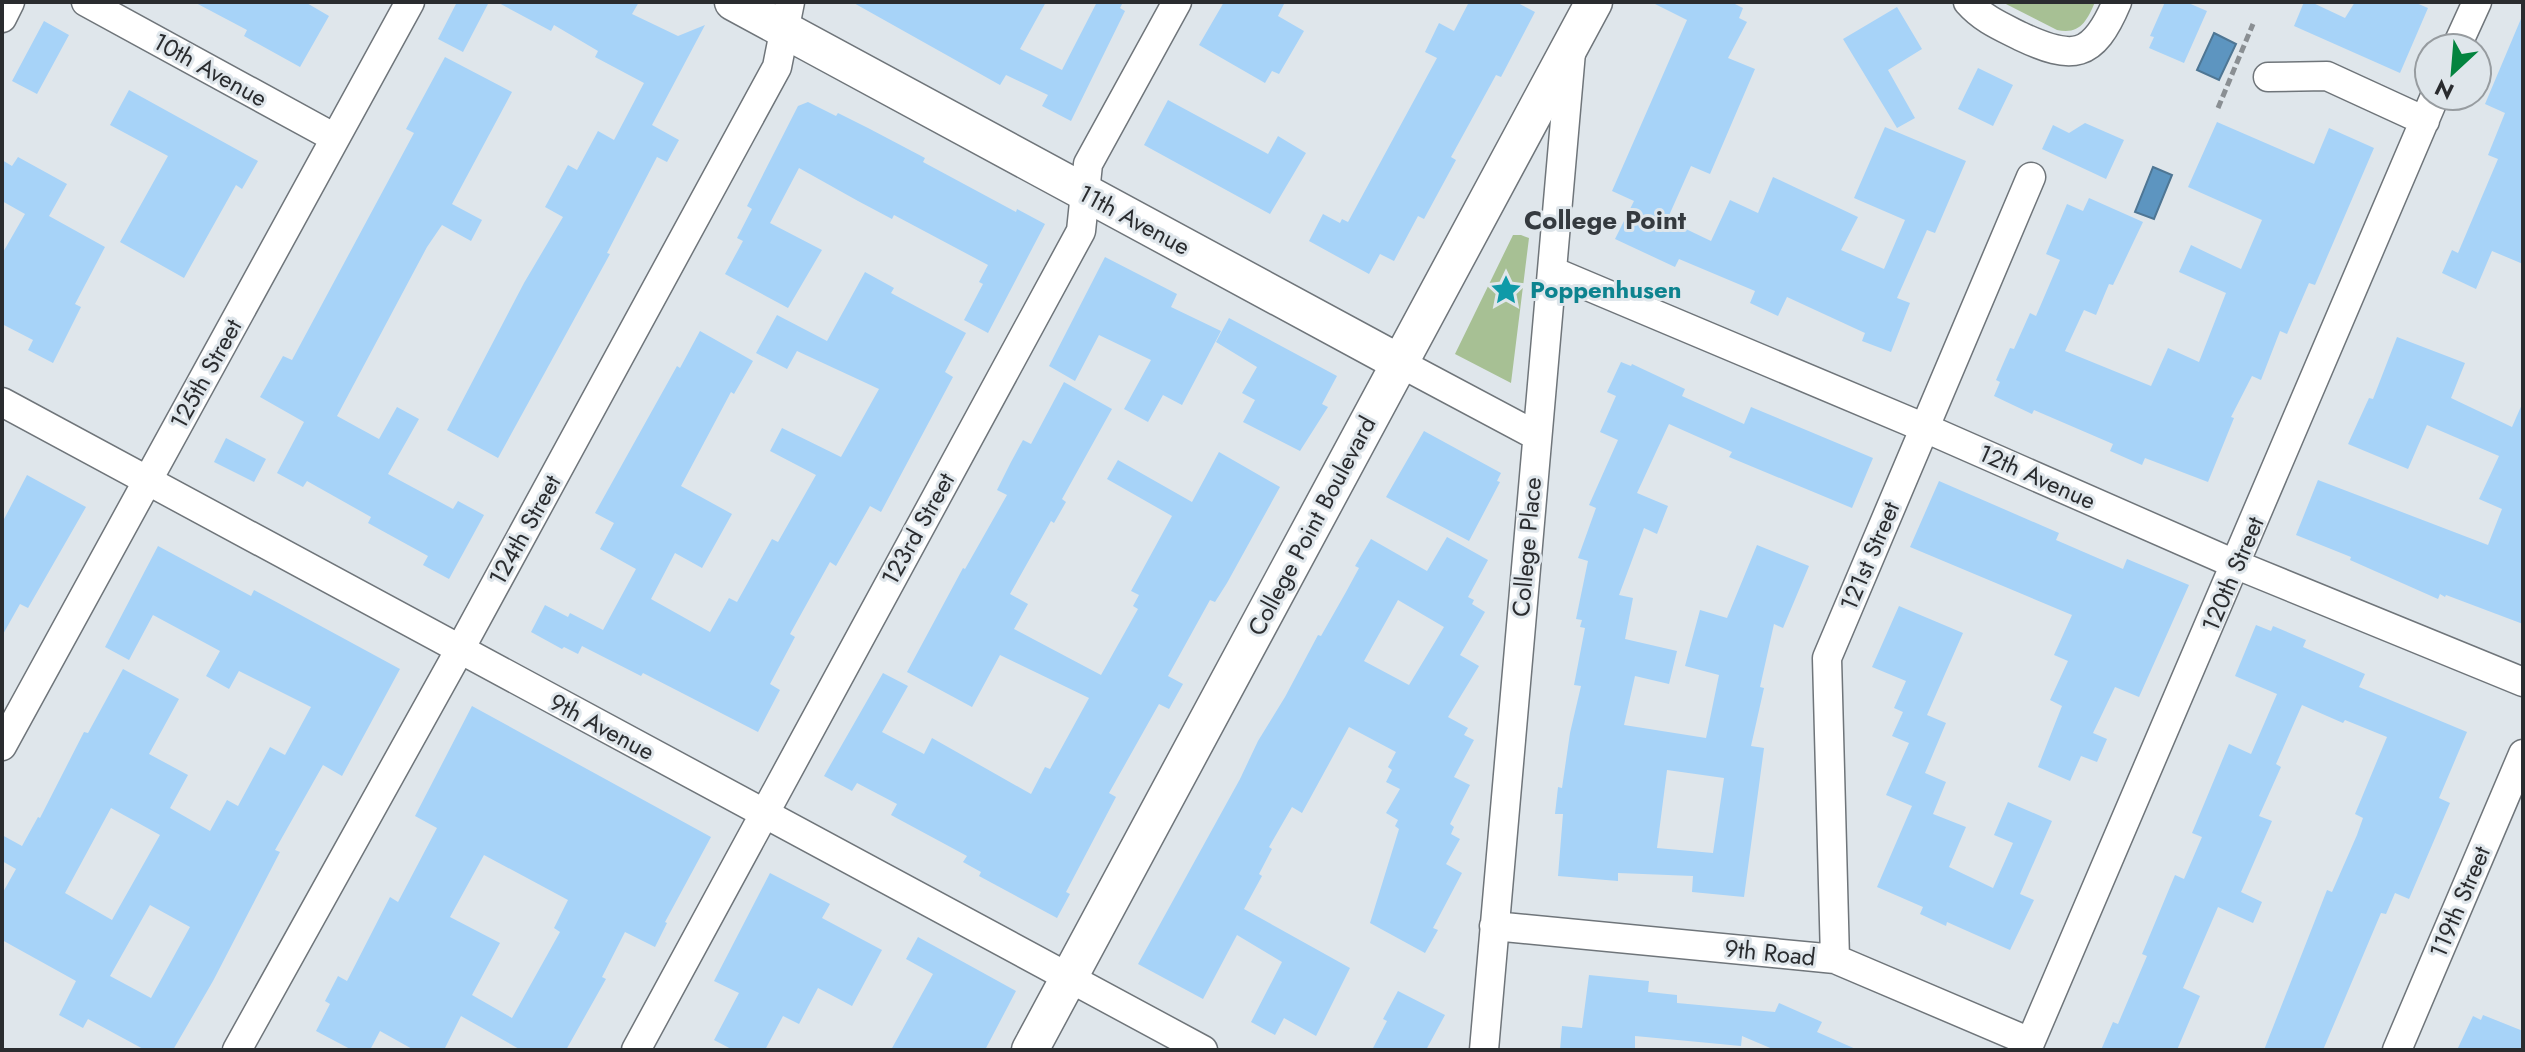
<svg xmlns="http://www.w3.org/2000/svg" width="2525" height="1052" font-family="Jost,sans-serif">
	<style>
		.green { fill: #a7c094 }
		.water { fill: #5d95c0; stroke: #4e7694; stroke-width: 2 }
		.building { fill: #a7d3f8; fill-rule: evenodd }
		.lines { fill: none; stroke-linecap: round; stroke-linejoin: round }
		.minor-casing { stroke: #6f757a; stroke-width: 31 }
		.tertiary-casing { stroke: #6f757a; stroke-width: 39 }
		.path { stroke: #8a8f93; stroke-width: 5; stroke-dasharray: 8 4; stroke-linecap: butt }
		.minor { stroke: #fff; stroke-width: 28 }
		.tertiary { stroke: #fff; stroke-width: 36 }
		.labels { text-anchor: middle; stroke-width: 6; stroke-linejoin: round; paint-order: stroke }
		.street-label { font-size: 24px; fill: #2a2c2f; stroke: #dfe6eb }
		.culture-label { font-size: 24px; font-weight: bold; fill: #0d838f; stroke: #dfe6eb; text-anchor: start }
		.neighbourhood-label { font-size: 26px; font-weight: bold; fill: #353a3f; stroke: #dfe6eb }
	</style>
	<rect width="100%" height="100%" fill="#dfe6eb"/>
	<path class="green" d="M2002,2H2095C2087,21 2080,35 2057,30Z
		M1513,235H1521L1529,238L1511,383L1455,354Z"/>
	<path class="water" d="M2214,33L2236,44L2219,80L2197,70Z
		M2153,167L2172,175L2154,219L2135,212Z"/>
	<path class="building" d="M194,2H305L329,16L300,67L244,36L247,30Z
		M457,2H489L463,52L438,39Z
		M497,2H639L632,14L678,36L705,25L652,125L679,140L667,162L657,157L607,253L610,254L498,458L447,430L524,283L563,217L545,207L568,165L577,170L598,131L614,140L644,83L595,57L598,51L554,25L551,31Z
		M852,2H1046L1020,49L1062,70L1097,2H1123L1120,8L1125,11L1071,121L1042,106L1048,95L1006,75L1000,85Z
		M1224,2H1285L1278,16L1304,31L1279,74L1272,71L1265,83L1199,45Z
		M1469,2H1516L1535,12L1501,77L1496,75L1451,157L1456,160L1424,219L1418,216L1394,261L1380,254L1369,274L1309,241L1323,214L1340,223L1342,219L1348,222L1437,58L1425,52L1439,23L1454,31Z
		M1651,2H1731L1743,8L1739,18L1747,22L1728,58L1755,69L1710,174L1691,166L1667,220L1711,241L1730,200L1758,213L1773,177L1858,217L1841,250L1884,269L1905,220L1854,198L1885,127L1966,161L1935,233L1927,230L1897,298L1910,303L1891,352L1862,341L1865,333L1787,297L1778,316L1750,303L1755,291L1679,259L1675,267L1615,239L1634,201L1612,191L1687,20Z
		M2165,2H2186L2207,11L2184,63L2149,48L2154,37L2150,36Z
		M2304,2H2311L2345,18L2355,2H2414L2428,8L2400,73L2294,26Z
		M1897,7L1922,49L1888,70L1915,118L1897,128L1843,39Z
		M2523,14V264L2492,251L2476,289L2442,273L2452,250L2458,253L2498,159L2488,155L2505,113L2485,104Z
		M44,21L69,35L37,94L12,81Z
		M445,57L512,92L452,204L482,220L471,241L442,225L427,247L337,416L379,439L397,407L419,419L388,474L453,509L458,501L484,515L449,579L423,565L428,556L368,523L371,517L307,481L303,487L277,473L304,422L260,397L283,356L292,360L414,133L406,129Z
		M1978,68L2013,85L1993,126L1958,109Z
		M129,90L258,161L242,189L236,185L184,278L120,242L168,156L110,125Z
		M1168,100L1268,154L1278,136L1306,153L1270,214L1144,145Z
		M808,102L836,116L838,113L868,128L925,158L923,162L1016,212L1017,209L1045,224L988,333L964,320L983,284L979,282L988,265L894,215L892,219L858,201L799,168L770,223L822,250L788,308L725,274L743,241L737,238L752,209L747,206L798,106Z
		M2217,122L2314,164L2329,128L2374,148L2315,285L2309,283L2287,334L2280,331L2261,380L2252,376L2231,417L2234,418L2208,482L2145,458L2142,465L2110,451L2113,444L2034,410L2032,414L1994,396L2000,382L1996,380L2010,348L2014,349L2030,313L2036,316L2060,260L2046,254L2067,204L2083,211L2089,198L2143,222L2113,285L2109,284L2096,315L2084,310L2065,351L2151,386L2168,348L2199,362L2226,293L2179,272L2191,245L2241,269L2262,220L2188,187Z
		M2085,123L2124,140L2106,179L2042,149L2053,125L2069,133Z
		M18,157L67,184L49,216L105,247L75,304L81,307L53,363L28,350L33,340L2,324V254L25,214L2,201V160L12,166Z
		M1105,257L1177,294L1171,307L1221,331L1182,405L1163,395L1148,422L1124,409L1151,360L1099,335L1075,381L1049,366Z
		M865,272L894,288L891,293L966,333L945,372L953,377L881,512L870,506L836,566L830,562L790,634L795,637L770,684L780,690L758,732L643,673L641,676L582,646L578,654L564,647L562,649L531,632L545,605L568,617L570,613L603,630L636,569L600,549L614,523L595,513L677,366L680,368L700,331L753,361L734,394L731,392L681,486L732,514L702,568L675,553L651,599L710,632L729,598L737,602L772,539L778,542L816,475L770,451L782,428L841,457L879,389L797,351L787,369L756,353L777,315L827,341Z
		M1229,318L1337,376L1322,404L1328,407L1300,451L1243,422L1255,400L1242,393L1257,367L1216,342Z
		M2397,337L2465,363L2451,398L2512,427L2523,402V624L2446,595L2445,597L2440,594L2438,599L2350,560L2351,557L2296,535L2318,480L2488,545L2502,509L2479,499L2499,456L2427,425L2408,469L2348,444L2369,398L2373,399Z
		M1621,362L1631,366L1632,364L1666,380L1685,389L1682,396L1744,424L1751,407L1873,458L1852,508L1729,457L1732,452L1669,424L1637,493L1668,506L1657,534L1644,528L1619,595L1633,598L1625,639L1677,651L1669,684L1635,676L1624,725L1706,738L1719,675L1685,666L1700,610L1727,618L1757,545L1809,566L1783,628L1774,624L1760,687L1764,688L1751,746L1764,748L1744,897L1692,892L1693,876L1618,873V881L1558,876L1563,814H1555L1558,787L1562,788L1570,733L1581,686L1574,685L1585,628L1580,627L1582,620L1576,619L1588,561L1578,558L1596,508L1589,505L1618,440L1600,432L1616,396L1607,392ZM1667,770L1724,778L1713,853L1657,848Z
		M1064,382L1112,409L1062,499L1066,502L1054,523L1051,521L1010,594L1028,604L1014,629L1101,675L1138,609L1133,606L1139,595L1131,591L1172,516L1107,479L1118,460L1192,502L1219,452L1280,487L1227,583L1215,602L1210,600L1168,676L1183,684L1169,709L1159,704L1109,793L1116,797L1066,892L1070,894L1057,918L979,876L981,872L963,862L967,856L891,815L897,804L857,783L852,791L824,776L883,673L908,686L882,732L924,754L932,738L1031,794L1045,767L1050,769L1089,698L1000,655L972,707L907,672L963,568L965,569L1007,495L997,490L1011,462L1023,440L1031,444Z
		M1424,431L1501,473L1497,481L1500,482L1469,541L1386,497Z
		M226,438L266,459L254,482L214,462Z
		M27,475L86,507L28,608L20,604L2,636V523Z
		M1939,481L2059,533L2056,540L2123,569L2127,559L2189,585L2139,697L2115,687L2093,733L2107,739L2097,762L2081,756L2070,781L2038,767L2062,706L2050,700L2068,661L2054,655L2072,615L1910,547Z
		M1447,537L1488,560L1468,597L1474,600L1472,604L1485,612L1460,655L1479,666L1448,717L1468,728L1464,735L1474,740L1454,777L1470,785L1450,824L1454,827L1451,834L1460,839L1446,864L1462,873L1433,928L1438,930L1425,953L1370,923L1399,829L1395,826L1398,820L1386,813L1400,789L1386,782L1392,770L1388,767L1396,752L1349,727L1302,813L1292,807L1269,847L1272,849L1259,874L1262,876L1244,909L1350,968L1316,1036L1284,1018L1275,1035L1251,1022L1282,962L1237,935L1203,999L1138,964L1240,779L1258,741L1285,697L1318,635L1321,636L1346,592L1359,568L1355,566L1371,539L1427,571ZM1398,600L1444,627L1409,685L1364,661Z
		M158,546L251,596L254,590L282,605L400,669L342,776L323,765L275,850L280,852L213,981L173,1050H145L88,1019L83,1028L59,1015L76,981L2,940V894L16,869L2,861V835L22,846L38,817L40,818L84,732L88,733L123,669L179,699L149,754L188,775L170,808L210,831L227,800L238,806L270,747L285,755L311,707L239,671L229,689L206,676L220,651L153,615L129,660L105,647ZM111,808L160,835L112,920L65,893ZM150,905L190,927L151,998L110,976Z
		M1899,606L1963,633L1927,715L1946,723L1925,773L1946,782L1933,814L1966,827L1949,867L1993,888L2013,843L1994,835L2008,802L2052,821L2020,894L2034,900L2010,950L1947,922L1946,926L1920,914L1923,907L1877,887L1912,806L1886,795L1909,743L1892,736L1903,712L1894,708L1906,681L1872,667Z
		M2256,625L2271,631L2273,626L2306,640L2303,647L2365,674L2359,687L2467,732L2439,798L2450,803L2409,899L2395,893L2386,914L2381,913L2323,1050H2264L2327,890L2332,892L2357,835L2363,818L2355,814L2387,737L2345,720L2343,723L2302,705L2276,764L2281,767L2259,816L2272,821L2241,892L2262,902L2253,923L2218,907L2183,988L2200,996L2177,1050H2101L2113,1022L2118,1024L2147,956L2142,954L2175,875L2184,879L2202,837L2192,833L2229,744L2251,754L2277,694L2235,676Z
		M472,706L711,837L665,922L667,923L655,947L625,932L602,977L606,979L566,1050H521L461,1016L444,1050H414L380,1031L370,1050H352L316,1031L330,1004L325,1001L338,976L347,981L390,897L398,902L437,828L415,816ZM484,855L568,900L554,928L560,932L512,1018L472,995L500,943L450,917Z
		M770,873L830,904L822,918L882,950L852,1006L818,988L799,1024L783,1016L765,1050H733L714,1040L739,993L714,981Z
		M918,937L1016,991L985,1050H891L933,974L906,959Z
		M1589,975L1649,981L1648,992L1677,995V1003L1775,1012L1779,1003L1822,1022L1817,1032L1858,1050H1775L1742,1036L1741,1046L1635,1036V1050H1560L1562,1026L1582,1028Z
		M1398,991L1445,1015L1426,1050H1372L1387,1021L1383,1019Z
		M2483,1015L2523,1031V1050H2457L2473,1016L2481,1020Z"/>
	<g class="lines">
		<defs>
			<path id="minor" d="M86,2L335,138
				M1968,2C1983,19 2000,26 2020,36C2073,61 2093,59 2117,2
				M2,18L10,2
				M2456,48L2477,2
				M2268,77L2327,76L2425,121
				M1552,271L1925,428L2237,565L2523,682
				M1400,363L1537,436
				M2,402L1203,1050
				M2,746L410,2
				M1494,926L1835,959L2030,1042
				M1835,959L1827,658L2031,177
				M237,1050L459,651L777,67L790,2
				M636,1050L1081,231L1088,164L1177,2
				M1484,1050L1571,52
				M2027,1050L2435,96
				M2397,1050L2523,754"/>
			<path id="tertiary" d="M733,2L1400,363
				M1030,1050L1594,2"/>
		</defs>
		<use href="#minor" class="minor-casing"/>
		<use href="#tertiary" class="tertiary-casing"/>
		<path class="path" d="M2218,108L2253,24"/>
		<use href="#minor" class="minor"/>
		<use href="#tertiary" class="tertiary"/>
	</g>
	<defs>
		<symbol id="sight-bare" viewBox="-9 -9 18 18"><path d="M0-6L1.8-2.2L6-1.7L2.9 1.2L3.7 5.4L0 3.3L-3.7 5.4L-2.9 1.2L-6-1.7L-1.8-2.2Z" fill="#0f9aa8" stroke="#dfe6eb" stroke-width="2.5" paint-order="stroke"/></symbol>
	</defs>
	<g fill-rule="evenodd">
		<use href="#sight-bare" x="1484" y="268" width="44" height="44"/>
	</g>
	<g class="labels">
		<g class="street-label">
			<text transform="translate(210 70) rotate(29)" y="8">10th Avenue</text>
			<text transform="translate(1134 220) rotate(28)" y="8">11th Avenue</text>
			<text transform="translate(206 374) rotate(-61)" y="8">125th Street</text>
			<text transform="translate(2037 477) rotate(24)" y="8">12th Avenue</text>
			<text transform="translate(1312 526) rotate(-62)" y="8">College Point Boulevard</text>
			<text transform="translate(918 529) rotate(-61)" y="8">123rd Street</text>
			<text transform="translate(525 530) rotate(-61)" y="8">124th Street</text>
			<text transform="translate(1527 547) rotate(-85)" y="8">College Place</text>
			<text transform="translate(1870 556) rotate(-67)" y="8">121st Street</text>
			<text transform="translate(2233 574) rotate(-67)" y="8">120th Street</text>
			<text transform="translate(602 727) rotate(28)" y="8">9th Avenue</text>
			<text transform="translate(2460 902) rotate(-67)" y="8">119th Street</text>
			<text transform="translate(1770 953) rotate(6)" y="8">9th Road</text>
		</g>
		<g class="culture-label">
			<text x="1530" y="298">Poppenhusen</text>
		</g>
		<g class="neighbourhood-label">
			<text x="1605" y="229">College Point</text>
		</g>
	</g>
	<rect width="2525" height="1052" fill="none" stroke="#2a2c2f" stroke-width="8"/>
	<g transform="translate(2453 72) rotate(206)"><circle r="38" fill="#dfe6eb" stroke="#979ca0" stroke-width="2"/>
	<path d="M0-6L14 30L0 20L-14 30Z" fill="#03843f"/>
	<text y="-12" font-size="22" font-weight="bold" text-anchor="middle" fill="#2a2c2f">N</text>
	</g>
</svg>
